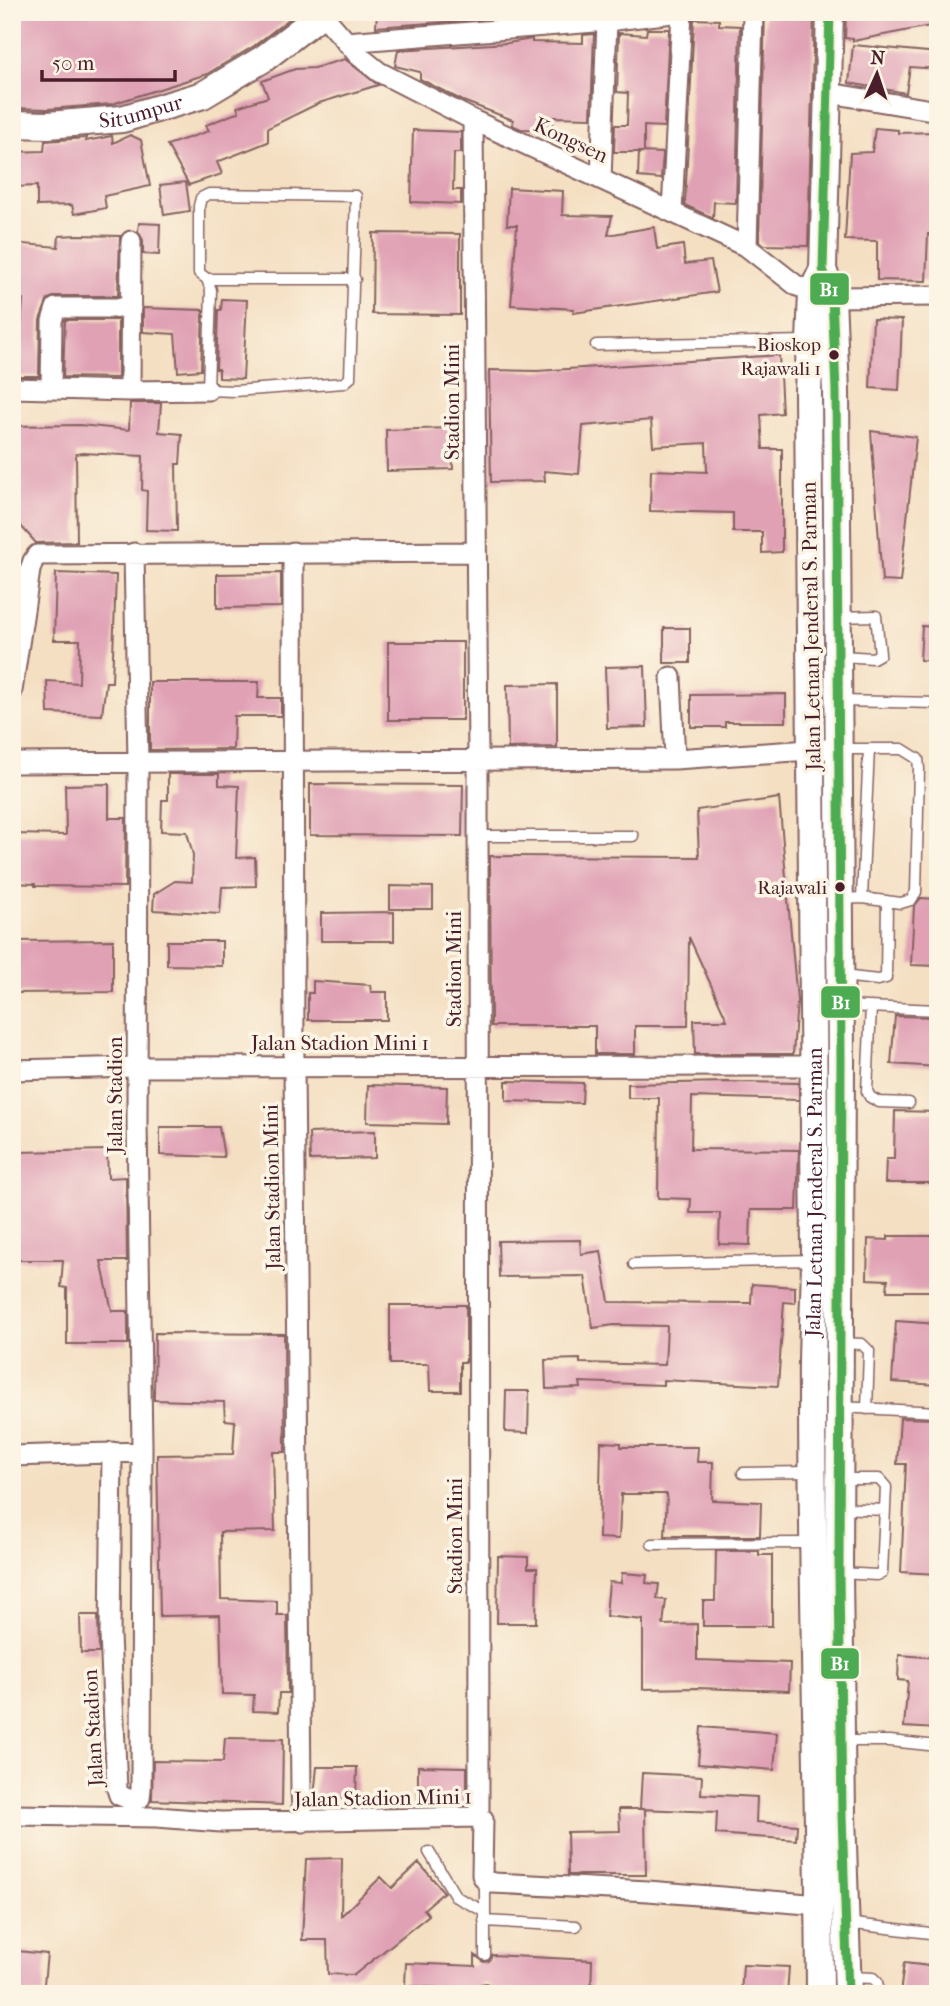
<svg xmlns="http://www.w3.org/2000/svg" width="950" height="2006" font-family="'IM FELL French Canon',serif">
	<style>
		.building { fill: #e0a1b5 }
		.lines { fill: none; stroke-linecap: round; stroke-linejoin: round }
		.lane-casing { stroke: #866260; stroke-width: 13 }
		.street-casing { stroke: #866260; stroke-width: 23 }
		.secondary-casing { stroke: #866260; stroke-width: 30 }
		.lane { stroke: #fff; stroke-width: 10 }
		.street { stroke: #fff; stroke-width: 19 }
		.secondary { stroke: #fff; stroke-width: 26 }
		.bus-1-casing { stroke: #fcf5e5; stroke-width: 14 }
		.bus-1 { stroke: #4dac51; stroke-width: 9 }
		.bus-dot { fill: #4a1f2b; stroke: #fcf5e5; stroke-width: 2.5 }
		.labels { text-anchor: middle; stroke-width: 7; stroke-linejoin: round; paint-order: stroke }
		.bus-label { font-size: 19px; fill: #4a1f2b; stroke: #fcf5e5; text-anchor: end }
		.street-label { font-size: 21px; fill: #4a1f2b; stroke: #fcf5e5 }
		.line-badge { stroke: #fcf5e5; stroke-width: 2.5 }
		.badge-label { font-size: 19px; text-anchor: middle; font-weight: bold; fill: #fff }
	</style>
	<rect width="100%" height="100%" fill="#fcf5e5"/>
	<filter id="ink" filterUnits="userSpaceOnUse"><feTurbulence type="fractalNoise" baseFrequency=".0143" numOctaves="2"/><feDisplacementMap in="SourceGraphic" scale="14" xChannelSelector="R" yChannelSelector="G"/><feConvolveMatrix kernelMatrix="1 2 1 2 8 2 1 2 1" color-interpolation-filters="sRGB"/></filter>
	<filter id="wash" filterUnits="userSpaceOnUse"><feTurbulence type="fractalNoise" baseFrequency=".00686" numOctaves="4" result="noise"/><feDisplacementMap in="SourceGraphic" scale="28" xChannelSelector="R" yChannelSelector="G"/><feGaussianBlur stdDeviation="1.57" result="paint"/><feColorMatrix in="noise" values="0 0 0 0 0 0 0 0 0 0 0 0 0 0 0 0 0 1.4 0 .05"/><feComposite in="paint" operator="in"/></filter>
	<g filter="url(#wash)">
		<rect width="100%" height="100%" fill="#f4dfc2"/>
		<g id="blocks">
			<path class="building" d="M12,12H298L254,46L207,74L112,104L48,109L12,108Z
				M377,12H482V19L376,27Z
				M765,12H814L808,246L765,245L759,241Z
				M846,12H928L930,26L853,41V39L845,38Z
				M694,19L719,20V25L740,26L736,203L714,202L713,218L685,205Z
				M647,29H669L664,127L644,126V152H614L615,125H627L628,93L617,92L619,33L646,35Z
				M594,34L591,118L553,117L552,130L521,129L512,125L513,120L463,101L420,79V72L395,66L398,50L508,43L532,39V42L583,43V35Z
				M853,45L938,53V69L910,67L906,93L849,83Z
				M345,59L378,85L319,103L268,128V142L217,162L222,174L189,185L167,145L209,131L206,125L239,112L237,107L268,97L262,81L295,69L314,68Z
				M875,128L898,130V133L938,132V172L931,234H928L926,281L877,280V241L845,240L850,153L872,152Z
				M413,130L461,132V153H454L453,190H461V204L411,202Z
				M130,135L141,140L150,186L104,196L106,208L74,214L72,205L37,206V186L12,187V152L44,151L45,141L86,138V141L112,136L113,143Z
				M639,152L663,153L661,179L638,177Z
				M186,182L190,211L164,215L160,185Z
				M509,188L563,191L562,215L612,216L608,235L654,227L657,249L683,245L685,264L711,261L717,292L573,313L574,309L511,305L517,225H507Z
				M139,223L160,224L159,255L143,254V240L138,231Z
				M373,233L460,234V315L372,314Z
				M78,235L120,236L118,296H56L48,299L40,320L39,376H12V327L21,328L23,299L12,296V243L58,247L59,236Z
				M222,299L247,300L243,379L219,378V369H216L218,310H221Z
				M143,308L203,310L201,370L178,372L175,334L143,332Z
				M873,319L902,320L899,390L870,388Z
				M65,320H118V378L63,377Z
				M779,355L782,413L761,415L763,449H782V552L762,553V532H733V513L650,511L651,470L707,472L706,443L653,446L651,420L583,426L579,474L544,471L545,481L491,482L489,370L537,371Z
				M130,403H161L159,432L182,434L180,464H176L177,531L146,530L147,491L142,490L143,456L83,453L76,454L77,542L36,543L12,516V426L80,425L129,430Z
				M451,428L453,469L387,471L386,430Z
				M871,431L916,437L900,582L882,581Z
				M56,573L116,575L112,682H106L102,715L48,713L47,681L79,683L80,640H54Z
				M281,573V607L217,608V574Z
				M922,626L938,627V661L920,660Z
				M664,628H690V663H664Z
				M388,642H463V720H388Z
				M645,666L647,727L607,728L605,667Z
				M150,682H259L258,698H281V716H234L233,749L150,750Z
				M557,684V747L508,748L507,685Z
				M786,694V722H725V727H691V695Z
				M168,774H219V785L239,786L236,858L255,857L256,886L222,887L220,914L153,910L154,894L175,881L192,882L193,855L187,832L161,831L162,800H168Z
				M109,784V818H126L125,887L35,886V884L12,883V834L66,835L65,785Z
				M310,784L463,785L462,836L310,835Z
				M779,798L797,1001L793,1054H695L694,1020H727L689,937L688,1026H635V1054H595V1026H491L490,856L699,857L697,810Z
				M390,886L433,887V909H390Z
				M921,898L938,899V966L911,965L914,906Z
				M394,912V941H321V913Z
				M113,940V992L12,993L14,941Z
				M167,941H222V966L167,965Z
				M313,981L370,985L371,992H387V1020H308V993H313Z
				M895,1016L938,1017V1067L891,1064Z
				M506,1081L583,1083L582,1103L506,1101Z
				M729,1082L799,1083V1100L692,1097L691,1149L799,1150L797,1210H751L750,1245L719,1244L720,1213H690L691,1199L658,1198L659,1098H628V1084Z
				M368,1085L447,1087L446,1124L367,1122Z
				M895,1111L937,1112L938,1183H885L886,1159H894Z
				M160,1127H219L224,1157L160,1155Z
				M375,1131V1158L310,1160L309,1133Z
				M107,1150L108,1178L126,1177L127,1261H101L112,1311H128V1344H67V1288L61,1287L63,1260H12V1199L20,1198L19,1152Z
				M888,1236H933L932,1291H887L888,1280L867,1279L868,1239L888,1240Z
				M580,1240L581,1254L601,1251L609,1302L746,1303H751L752,1284L795,1287V1303L784,1302L778,1386L663,1380V1385L580,1382L581,1388L546,1389L545,1360L580,1359V1363L665,1365L667,1326L614,1325L593,1328L585,1276L499,1277L498,1241Z
				M390,1305H466V1362H460V1391H430L429,1364H390Z
				M896,1321L938,1324V1385L892,1382Z
				M155,1333L284,1334L285,1452H273L275,1531L220,1532L221,1599L277,1601V1615H287L288,1693H279L278,1712L253,1711L254,1695L222,1694L220,1615L160,1616L157,1455L233,1454L235,1421L225,1420L224,1402L154,1400Z
				M506,1391H529L528,1433L505,1432Z
				M900,1418L938,1419V1574L901,1572L906,1464H897Z
				M601,1442L621,1443V1447H698L697,1462H713L712,1500L761,1502L760,1536H665L667,1494H621L619,1539L599,1538Z
				M716,1551H759V1555H772V1626H703V1601H715Z
				M498,1556L528,1557V1568H537L536,1623H497Z
				M622,1573L647,1575L646,1583L659,1584L657,1599L666,1600L663,1625L697,1624V1660L790,1663L789,1691L697,1688L643,1689V1620L606,1616L609,1582L621,1583Z
				M80,1615H98L99,1653H81Z
				M899,1655L938,1658V1729L904,1727L908,1681L898,1680Z
				M701,1727L777,1733L774,1770L698,1764Z
				M225,1738L283,1739L282,1805L152,1800L153,1761L223,1762Z
				M418,1766L467,1767V1805H418Z
				M317,1767H357L356,1799L314,1797Z
				M642,1773L702,1776L701,1794L757,1797L756,1822L797,1825L796,1840L716,1834L717,1812L640,1809Z
				M619,1809H645L646,1875H568L567,1832L620,1831Z
				M342,1858L341,1916L381,1877L392,1888L419,1863L444,1892L424,1909L429,1915L354,1975L328,1974L327,1940H302L306,1859Z
				M17,1951L47,1954L43,1994H15L17,1981L12,1980V1956H17Z
				M475,1955L484,1962L489,1961L492,1955L592,1960L591,1994L492,1990L491,1986L486,1983L481,1984L478,1990L405,1986L406,1963L475,1966Z
				M904,1963L938,1967V1994H900Z
				M743,1965L789,1967L787,1994H741Z"/>
		</g>
	</g>
	<g filter="url(#ink)">
		<use href="#blocks" fill-opacity="0" stroke="#866260" stroke-width="2"/>
		<g class="lines">
			<defs>
				<path id="lane" d="M209,194L356,196L350,378L344,383L234,391L208,390L211,290L207,279L199,273V206L201,198Z
					M207,279H355
					M596,345L808,341
					M838,617L876,616L880,654L873,658L841,656
					M838,701L938,703
					M841,749H902L918,759L919,769L916,892L911,900L901,903L862,898L841,899
					M477,836H633
					M862,898L869,749
					M842,976L878,980L886,978L887,901
					M844,1006L938,1010
					M871,1007L867,1091L870,1097L879,1102L909,1103
					M634,1264L814,1260
					M840,1343L862,1344L869,1351L867,1409
					M840,1407L938,1412
					M743,1473L809,1472
					M839,1508L885,1510
					M652,1544L812,1543
					M839,1573L877,1575L882,1573L886,1487L879,1479H842
					M843,1741H890L938,1746
					M429,1852L456,1897L484,1911
					M484,1921L576,1926
					M846,1923L938,1934
					M485,1955V1880
					M849,1977L873,1978L877,1982L879,1994
					M485,1994V1990"/>
				<path id="street" d="M323,15L358,55L379,72L473,120L747,247L797,286L832,297L938,296
					M346,42L607,21L681,12
					M829,93L938,111
					M473,120L478,760L479,1817
					M601,179L607,21
					M672,212L682,12
					M747,247L753,12
					M12,388L130,391L208,390
					M51,389L52,321L56,308H131
					M130,391L131,241
					M293,552L294,1067L301,1791L303,1822
					M671,677L675,759
					M12,691L30,570L33,561L37,555L475,552
					M12,763L675,759L825,749
					M12,1070L137,1067L815,1066
					M112,1452L110,1635L117,1789L119,1795L131,1800L140,1798L141,1789L142,1445L137,1124L138,761L134,553
					M12,1456L142,1452
					M12,1815L157,1817L221,1822L479,1817L483,1819L482,1875L485,1880L493,1883L648,1891L820,1905"/>
				<g id="secondary">
					<path d="M830,12L823,269L832,297L836,391L841,1058L839,1573L842,1815L848,1994"/>
					<path id="s1" d="M12,124L48,125L122,119L203,95L263,59L324,12"/>
					<path id="s2" d="M820,1994C819,1792 812,1591 812,1390C811,1344 815,1299 815,1253C815,966 813,679 808,392L812,292L823,269"/>
				</g>
			</defs>
			<use href="#lane" class="lane-casing"/>
			<use href="#street" class="street-casing"/>
			<use href="#secondary" class="secondary-casing"/>
			<use href="#lane" class="lane"/>
			<use href="#street" class="street"/>
			<use href="#secondary" class="secondary"/>
			<defs>
				<path id="bus-1" d="M830,12L823,269L832,297L836,391L841,1058L839,1573L842,1815L848,1994"/>
			</defs>
			<use href="#bus-1" class="bus-1-casing"/>
			<use href="#bus-1" class="bus-1"/>
		</g>
	</g>
	<g class="bus-dot">
		<circle cx="834" cy="355" r="6"/>
		<circle cx="840" cy="887" r="6"/>
	</g>
	<g class="labels">
		<g class="bus-label">
			<text x="821" y="351">Bioskop<tspan x="821" dy="24">Rajawali 1</tspan></text>
			<text x="827" y="894">Rajawali</text>
		</g>
		<g class="street-label">
			<text dy="7" stroke="none"><textPath href="#s1" startOffset="130">Situmpur</textPath></text>
			<text transform="translate(571 140) rotate(25)" y="7">Kongsen</text>
			<text transform="translate(452 402) rotate(-90)" y="7">Stadion Mini</text>
			<text transform="translate(811 626) rotate(-91)" y="7">Jalan Letnan Jenderal S. Parman</text>
			<text transform="translate(454 969) rotate(-90)" y="7">Stadion Mini</text>
			<text x="340" y="1050">Jalan Stadion Mini 1</text>
			<text transform="translate(115 1095) rotate(-90)" y="7">Jalan Stadion</text>
			<text transform="translate(272 1187) rotate(-91)" y="7">Jalan Stadion Mini</text>
			<text dy="7" stroke="none"><textPath href="#s2" startOffset="802">Jalan Letnan Jenderal S. Parman</textPath></text>
			<text transform="translate(455 1536) rotate(-90)" y="7">Stadion Mini</text>
			<text transform="translate(93 1728) rotate(-93)" y="7">Jalan Stadion</text>
			<text transform="translate(383 1798) rotate(-1)" y="7">Jalan Stadion Mini 1</text>
		</g>
	</g>
	<g class="line-badge">
		<rect x="809" y="272" width="41" height="34" rx="7" fill="#4dac51"/>
		<rect x="820" y="985" width="41" height="34" rx="7" fill="#4dac51"/>
		<rect x="820" y="1647" width="40" height="33" rx="7" fill="#4dac51"/>
	</g>
	<g class="badge-label">
		<text x="829" y="296">B1</text>
		<text x="841" y="1009">B1</text>
		<text x="840" y="1670">B1</text>
	</g>
	<rect width="950" height="2006" fill="none" stroke="#fcf5e5" stroke-width="42"/>
	<g transform="translate(877 74) rotate(3)" stroke="#fcf5e5" stroke-width="5" paint-order="stroke">
	<path d="M0-5L12 26L0 18L-12 26Z" fill="#4a1f2b"/>
	<text y="-10" font-size="19" font-weight="bold" text-anchor="middle" fill="#4a1f2b">N</text>
	</g>
	<path d="M42 70v10h133v-10" fill="none" stroke="#4a1f2b" stroke-width="3.5"/>
	<text x="52" y="70" font-size="21" fill="#4a1f2b" stroke="#fcf5e5" stroke-width="5" paint-order="stroke">50 m</text>
</svg>
